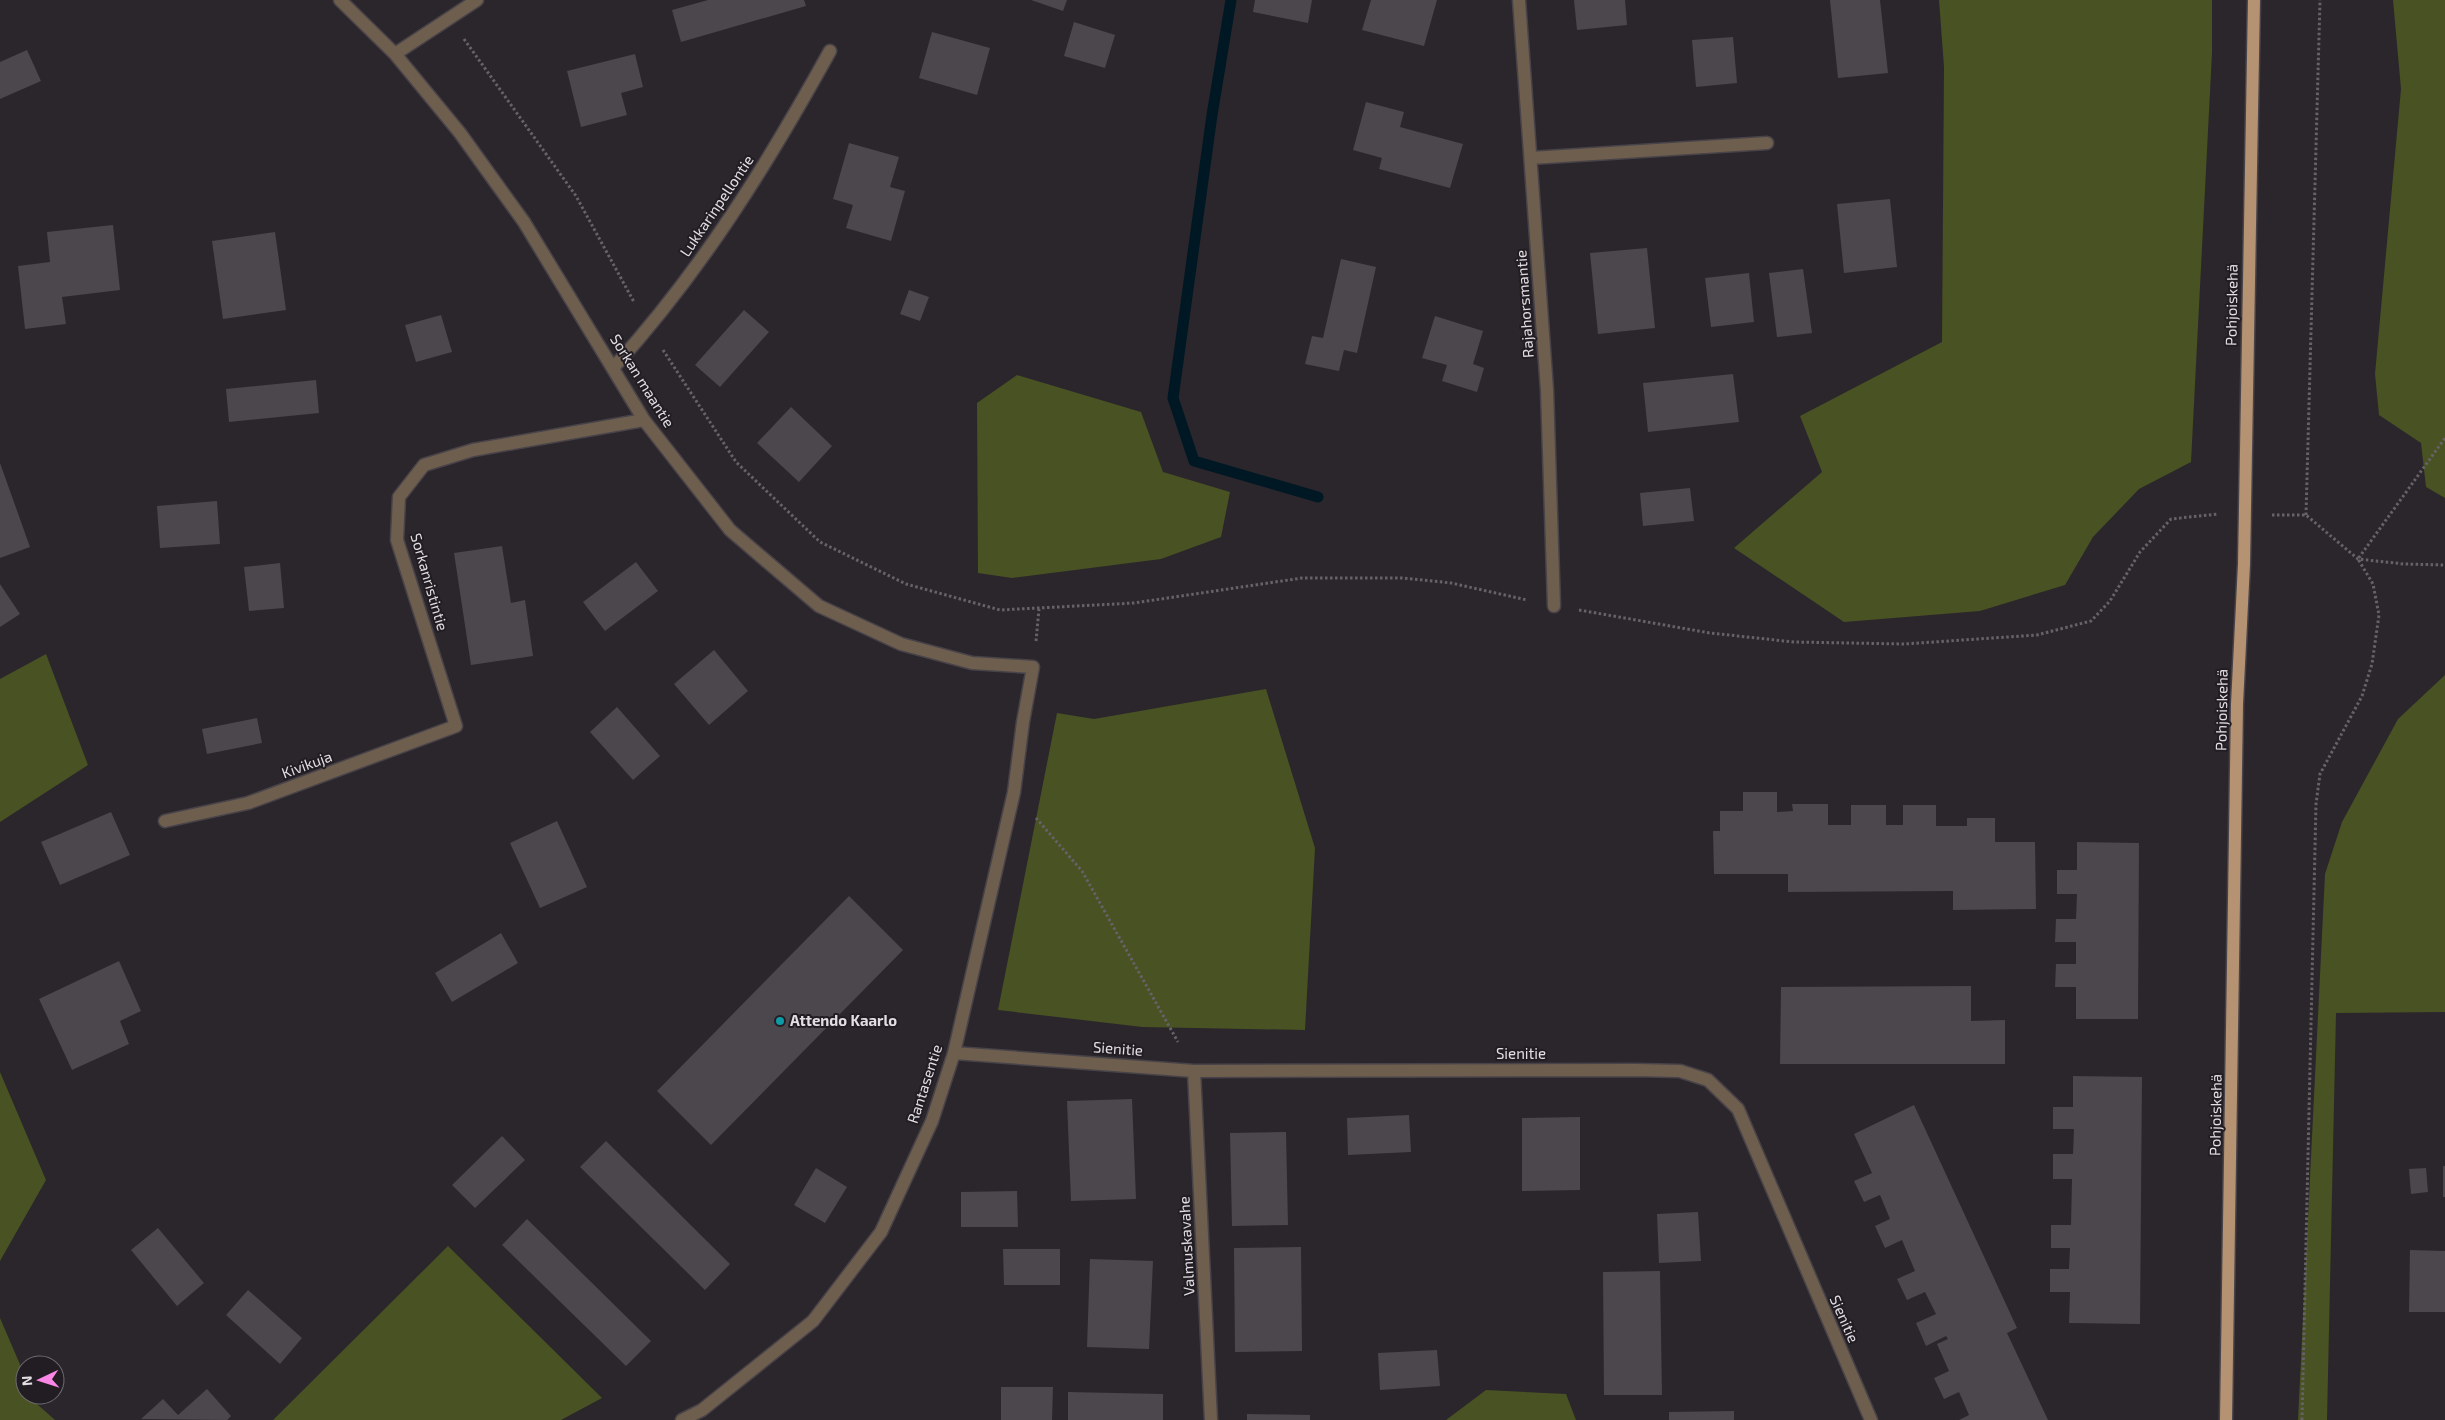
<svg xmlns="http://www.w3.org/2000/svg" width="2445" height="1420" font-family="'Exo 2',sans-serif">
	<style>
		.forest { fill: #485222 }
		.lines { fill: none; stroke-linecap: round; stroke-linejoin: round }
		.stream { stroke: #001824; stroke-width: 11 }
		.building { fill: #4c464d }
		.minor-casing { stroke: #484349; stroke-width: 15 }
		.major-casing { stroke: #484349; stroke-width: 15 }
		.path { stroke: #676268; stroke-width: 3; stroke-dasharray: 2.5 2.5; stroke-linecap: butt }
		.minor { stroke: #6e5e4e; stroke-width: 12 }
		.major { stroke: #b49272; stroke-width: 12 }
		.culture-dot { fill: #0f9aa8; stroke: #211d23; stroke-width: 2 }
		.labels { text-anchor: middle; stroke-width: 4; stroke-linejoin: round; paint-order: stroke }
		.street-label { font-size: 15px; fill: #e2dee3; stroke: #211d23 }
		.poi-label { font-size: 15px; font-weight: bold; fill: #e2dee3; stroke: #211d23; text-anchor: start }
	</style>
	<rect width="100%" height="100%" fill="#2b262c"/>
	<path class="forest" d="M1939,0H2212V53L2191,462L2139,489L2093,537L2065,585L1980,611L1844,622L1734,548L1822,472L1800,416L1942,342L1944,67Z
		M2393,0H2445V498L2426,487L2421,443L2379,415L2375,374L2401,89Z
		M1017,375L1141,412L1163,472L1230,492L1221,537L1161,559L1012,578L978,573L977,403Z
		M46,654L88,765L0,822V679Z
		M2445,675V1012L2336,1013L2327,1420H2298L2325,874L2342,822L2398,719Z
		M1266,689L1315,848L1305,1030L1142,1027L998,1010L1057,713L1094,719Z
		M0,1072L46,1180L0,1261Z
		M448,1246L602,1398L561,1420H273Z
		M0,1318L25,1376V1395H33L37,1404L55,1420H0Z
		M1486,1390L1566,1394L1576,1420H1446Z"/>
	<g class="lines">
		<path class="stream" d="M1231,0L1212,115L1173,398L1194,461L1318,497"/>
	</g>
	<path class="building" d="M708,0H804L806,6L681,42L672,10Z
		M1031,0H1067L1063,11Z
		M1255,0H1312L1308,23L1253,12Z
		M1371,0H1437L1424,46L1362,30Z
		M1574,0H1625L1627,25L1577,30Z
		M1830,0H1880L1888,73L1838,78Z
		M1074,22L1115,35L1105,68L1064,56Z
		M932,32L990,48L977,95L919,78Z
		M1733,37L1737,83L1696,87L1692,40Z
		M27,50L41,81L0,99V62Z
		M635,54L643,87L621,93L627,115L581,127L567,71Z
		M1366,102L1404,112L1400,127L1463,144L1450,188L1379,169L1382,158L1353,150Z
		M849,143L899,157L890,187L905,191L891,241L846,228L853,205L833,199Z
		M1890,199L1897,267L1844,273L1837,204Z
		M113,225L120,290L62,297L66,324L25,329L18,266L50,262L47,232Z
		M275,232L286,310L223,319L212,241Z
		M1647,248L1655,328L1598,334L1590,253Z
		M1341,259L1376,267L1357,353L1344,350L1339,371L1305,364L1312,336L1323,338Z
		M1803,269L1812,333L1777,337L1769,273Z
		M1749,273L1754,322L1711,327L1705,278Z
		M909,290L929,297L920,321L900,314Z
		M744,310L769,332L720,387L695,365Z
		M441,315L452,352L416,362L405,325Z
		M1435,316L1483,331L1473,364L1484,368L1477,392L1442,381L1447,365L1422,358Z
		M1733,374L1739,422L1648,432L1643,383Z
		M316,380L319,413L229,422L226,389Z
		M791,407L832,446L799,482L757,443Z
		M0,463L30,547L0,558Z
		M1690,488L1694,521L1643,526L1640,493Z
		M217,501L220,544L160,548L157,506Z
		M502,546L511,603L525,600L533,656L471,665L454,553Z
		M636,562L658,591L605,631L583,602Z
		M280,563L284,608L249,611L244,567Z
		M0,584L20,614L0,627Z
		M714,650L748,691L709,725L674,684Z
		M617,707L660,756L633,780L590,732Z
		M257,718L262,743L207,754L202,729Z
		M1743,792H1777V812L1793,811L1792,804H1828V825H1851V805H1886V825H1903V805H1936V826H1967V818H1995V842H2035L2036,909L1953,910V891L1788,892V874H1714L1713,831H1720V811H1743Z
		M111,812L130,855L60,885L41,842Z
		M557,821L587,887L540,908L510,843Z
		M2077,842L2139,843L2138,1019H2076V987H2055L2056,964H2076V942H2055L2056,919H2076L2077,894H2057V870H2077Z
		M849,896L903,950L711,1145L657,1091Z
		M501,933L518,963L452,1002L435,973Z
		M119,961L141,1011L120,1021L129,1044L72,1070L39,999Z
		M1971,986V1021L2005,1020V1064H1780L1781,987Z
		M2073,1076L2142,1077L2140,1324L2069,1323L2070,1292H2050V1269H2069L2070,1248H2051V1225H2071L2072,1179H2053V1154H2073L2074,1129H2053V1107H2073Z
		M1132,1099L1136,1199L1071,1201L1067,1101Z
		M1914,1105L2017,1328L2007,1333L2048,1420H1959L1969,1415L1959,1392L1944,1399L1934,1378L1949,1371L1937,1344L1948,1339L1946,1336L1926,1346L1916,1323L1936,1314L1925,1292L1907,1300L1897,1279L1915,1271L1902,1240L1885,1248L1875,1226L1890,1219L1880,1195L1864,1202L1854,1181L1872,1173L1854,1134Z
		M1409,1115L1411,1152L1348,1155L1347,1118Z
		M1580,1117V1190L1522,1191V1118Z
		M1286,1132L1288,1225L1232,1226L1230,1133Z
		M502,1136L525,1160L475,1208L452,1185Z
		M606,1141L730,1264L705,1290L580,1167Z
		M2443,1166H2445V1197H2443Z
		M816,1168L847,1187L825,1223L794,1205Z
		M2426,1168L2428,1192L2411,1194L2409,1169Z
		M1017,1191L1018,1227H961V1192Z
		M1698,1212L1701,1261L1659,1263L1657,1214Z
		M527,1219L651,1341L626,1366L502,1245Z
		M158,1228L204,1283L177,1306L131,1250Z
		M1301,1247L1302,1351L1235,1352L1234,1248Z
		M1003,1249H1060V1285H1004Z
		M2410,1250L2445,1251V1312H2409Z
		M1090,1259L1153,1261L1149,1349L1087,1347Z
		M1660,1271L1662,1395H1604L1603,1272Z
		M248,1290L302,1338L280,1364L226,1315Z
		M1437,1350L1440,1386L1380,1390L1378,1353Z
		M1001,1387H1053L1052,1420H1001Z
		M207,1389L231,1416L227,1420L141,1419L163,1399L178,1415Z
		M1068,1392L1163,1394V1420H1068Z
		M1734,1411V1420H1669V1412Z
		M1247,1414L1310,1415V1420H1247Z"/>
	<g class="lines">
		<defs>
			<path id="minor" d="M340,0L395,54L460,133L524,222L644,420L730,530L819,606L901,644L972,663L1033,667L1023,722L1014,792L954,1053L932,1121L881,1232L813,1321L702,1410L682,1420
				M1519,0L1547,390L1554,606
				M395,54L477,0
				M1531,158L1767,143
				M614,367C702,270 767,165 830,51
				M165,821L248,803L456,726L397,540L399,497L424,465L473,450L644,420
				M954,1053L1194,1071L1635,1070L1680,1071L1708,1080L1738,1109L1871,1420
				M1194,1071L1211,1420"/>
			<path id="major" d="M2226,1420L2237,704L2244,564L2254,0"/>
		</defs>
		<use href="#minor" class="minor-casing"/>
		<use href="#major" class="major-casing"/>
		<path class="path" d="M464,39L576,196L634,302
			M663,350L736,462L820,542L906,584L1000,610L1134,603L1302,578H1402L1451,583L1527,600
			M2272,515H2306L2358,559L2404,564L2445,565
			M2306,515L2320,0
			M1579,610L1710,633L1794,642L1904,644L2037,635L2091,621L2110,601L2140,552L2171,519L2218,514
			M1036,641L1039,609
			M1036,818L1082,871L1178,1042
			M2302,1420L2316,804L2320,774L2362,696L2372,664L2379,615L2373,584L2358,559L2445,438"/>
		<use href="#minor" class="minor"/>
		<use href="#major" class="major"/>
	</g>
	<circle class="culture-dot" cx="780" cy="1021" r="5"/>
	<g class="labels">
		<g class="street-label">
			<text transform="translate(717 206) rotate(-56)" y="5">Lukkarinpellontie</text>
			<text transform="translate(1525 304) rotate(-94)" y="5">Rajahorsmantie</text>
			<text transform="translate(2232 305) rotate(-89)" y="5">Pohjoiskehä</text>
			<text transform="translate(642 381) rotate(58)" y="5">Sorkan maantie</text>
			<text transform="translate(429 582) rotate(74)" y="5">Sorkanristintie</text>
			<text transform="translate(2222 710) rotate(-89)" y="5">Pohjoiskehä</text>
			<text transform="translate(307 765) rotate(-20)" y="5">Kivikuja</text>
			<text transform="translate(1118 1049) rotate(4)" y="5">Sienitie</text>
			<text x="1521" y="1059">Sienitie</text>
			<text transform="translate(925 1084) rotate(-72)" y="5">Rantasentie</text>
			<text transform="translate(2216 1115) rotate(-89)" y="5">Pohjoiskehä</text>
			<text transform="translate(1187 1246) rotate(-93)" y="5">Valmuskavahe</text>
			<text transform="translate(1844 1319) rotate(66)" y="5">Sienitie</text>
		</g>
		<g class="poi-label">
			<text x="790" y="1026">Attendo Kaarlo</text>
		</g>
	</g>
	<g transform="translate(40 1380) rotate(266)"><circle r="24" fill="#211d23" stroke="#6e6a70"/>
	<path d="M0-4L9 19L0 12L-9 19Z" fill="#fa87e6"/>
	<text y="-8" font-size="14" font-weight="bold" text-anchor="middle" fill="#e2dee3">N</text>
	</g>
</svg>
